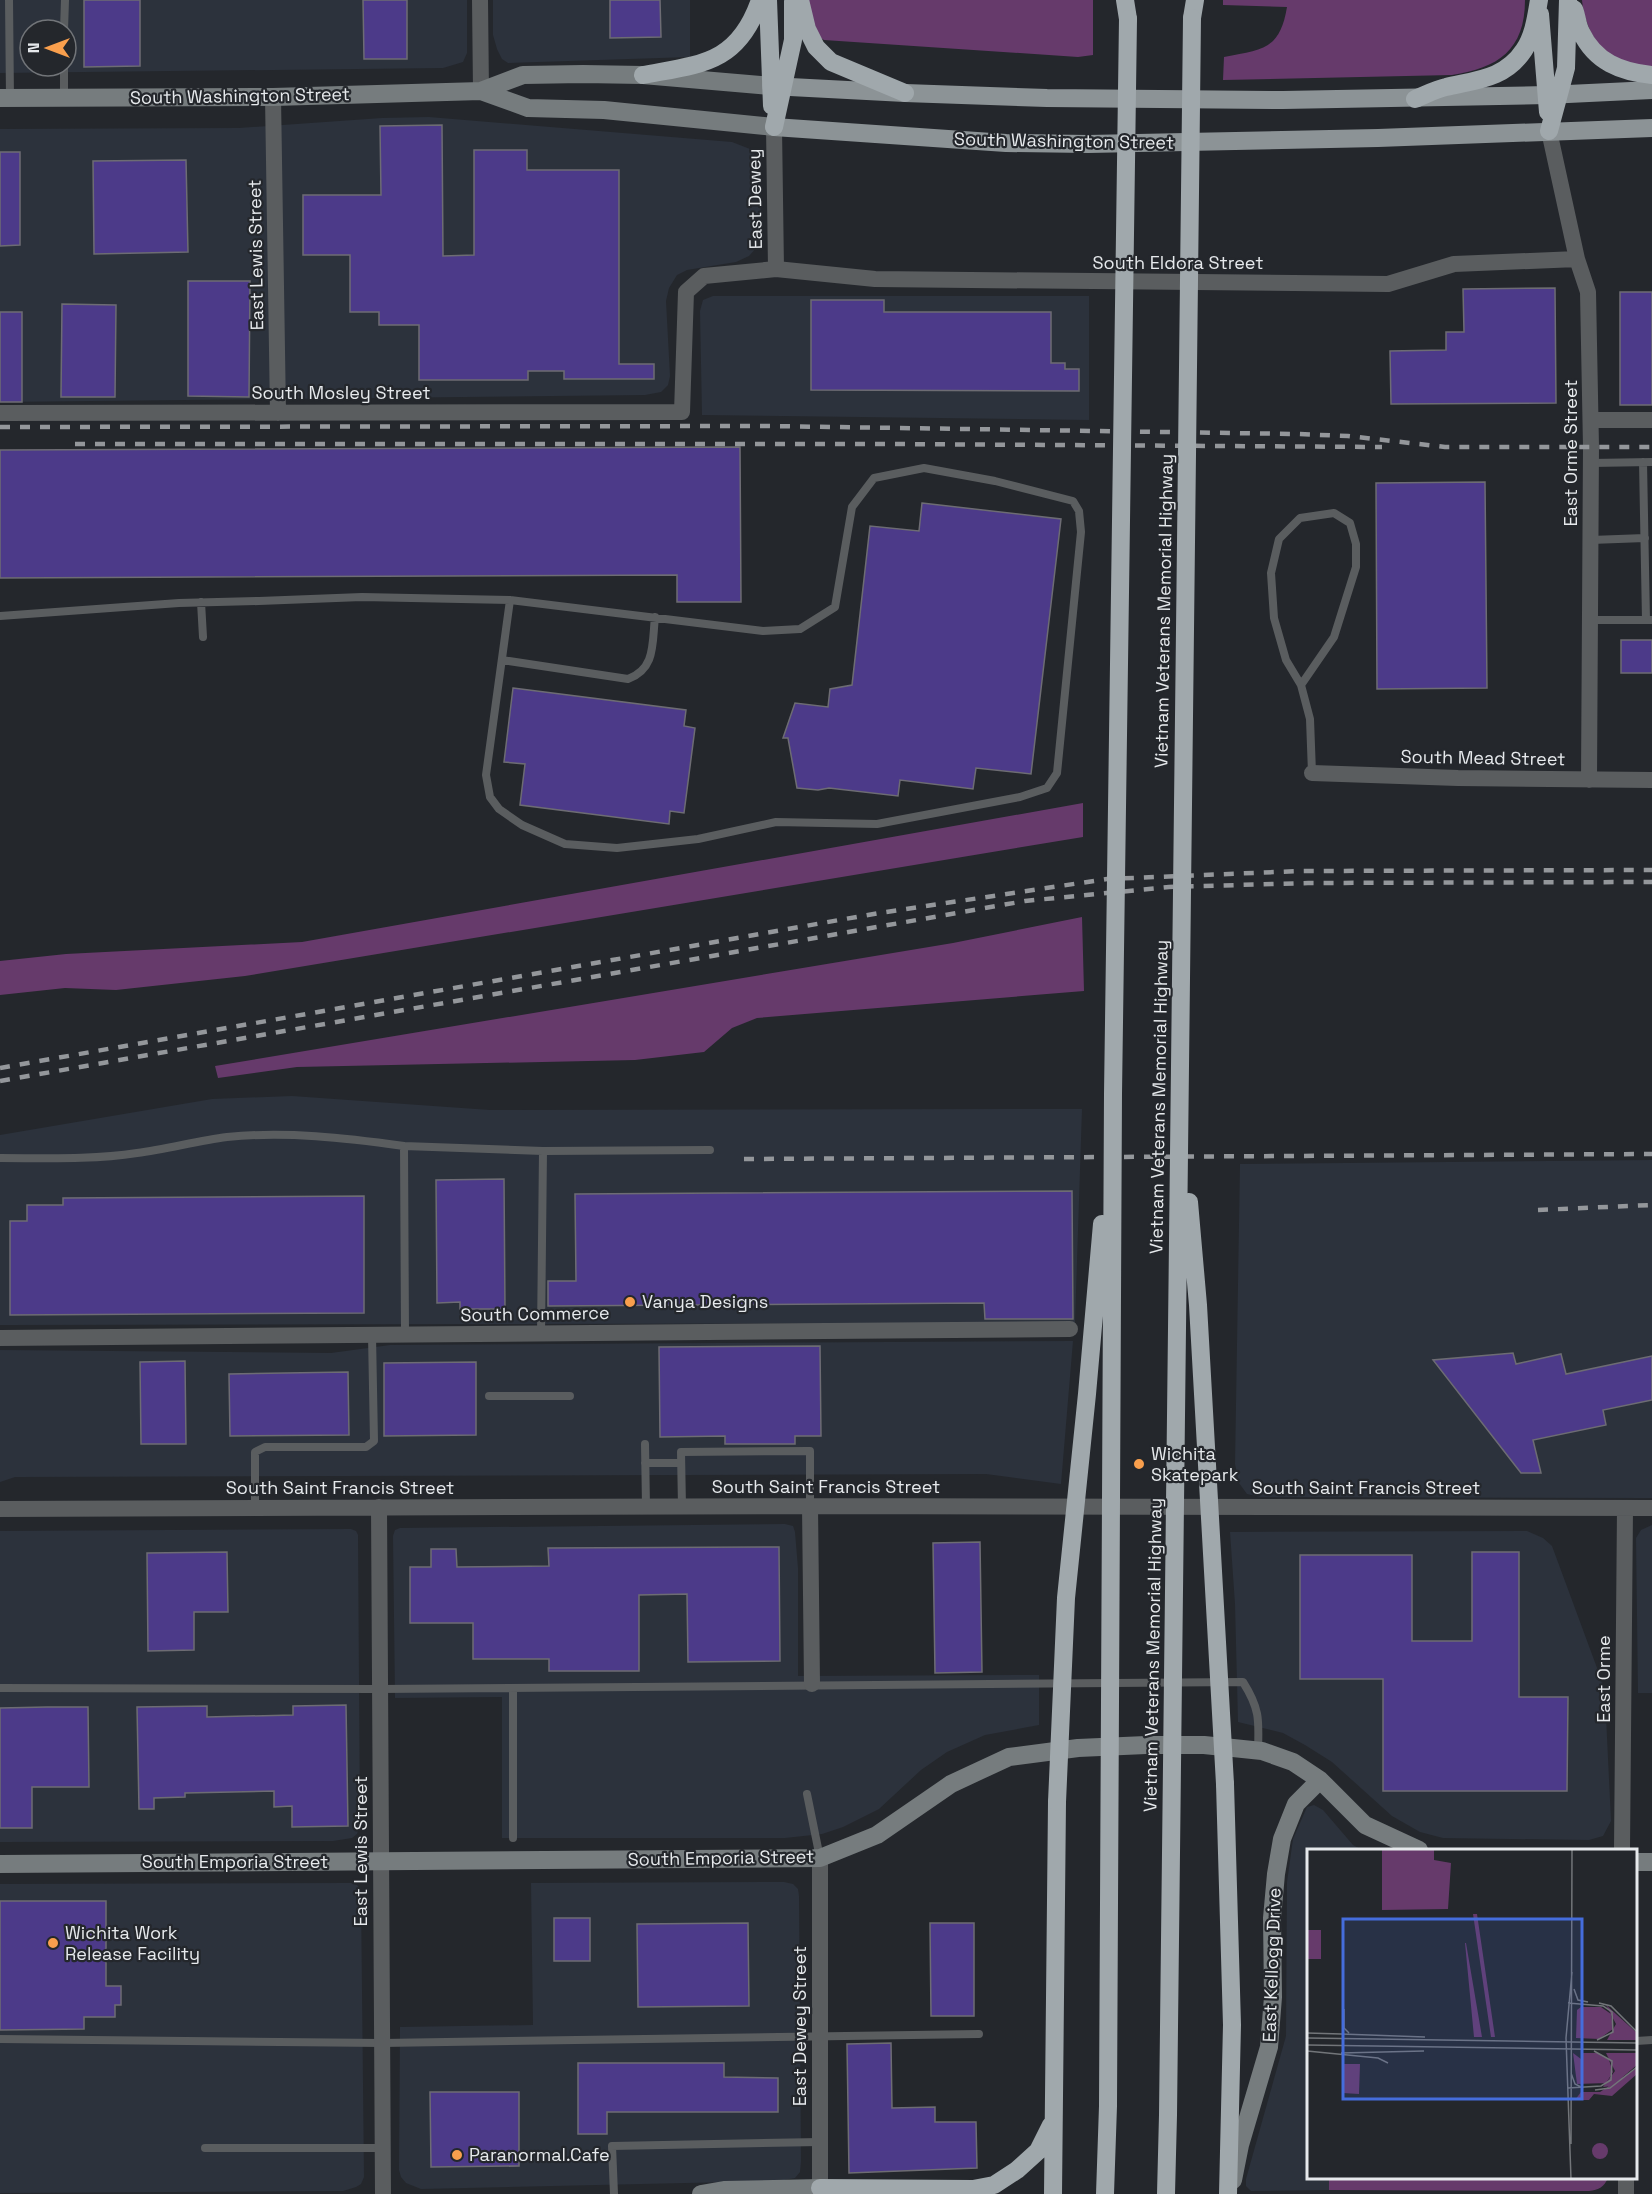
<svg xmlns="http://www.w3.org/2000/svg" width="1652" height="2194" font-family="'Space Grotesk',sans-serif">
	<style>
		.built { fill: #2c323c; fill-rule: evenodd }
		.green { fill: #663a6b }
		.building { fill: #4c3a89; stroke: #6d6c73; stroke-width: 1.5 }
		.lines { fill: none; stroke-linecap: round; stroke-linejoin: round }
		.lane { stroke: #5a5d5f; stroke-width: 8 }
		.street { stroke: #5a5d5f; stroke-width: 16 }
		.secondary { stroke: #767c7e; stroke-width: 18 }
		.primary { stroke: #8c9396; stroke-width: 18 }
		.highway { stroke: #a0a8ac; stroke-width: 18 }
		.rail { stroke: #94979b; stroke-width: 4.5; stroke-dasharray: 10 10; stroke-linecap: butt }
		.highway-bridge { stroke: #a0a8ac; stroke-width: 18 }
		.poi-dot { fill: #f99f4d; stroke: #24272c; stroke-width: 2 }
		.labels { text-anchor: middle; stroke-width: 4.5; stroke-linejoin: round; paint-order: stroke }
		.street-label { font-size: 18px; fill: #e6e9ec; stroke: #24272c }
		.poi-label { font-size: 18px; fill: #e6e9ec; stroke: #24272c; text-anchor: start }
		.inset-road { fill: none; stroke: #727579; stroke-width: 1.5 }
		.view { fill: #456ddc; fill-opacity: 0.15; stroke: #456ddc; stroke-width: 3 }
		.inset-edge { fill: none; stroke: #e6e9ec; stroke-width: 3 }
	</style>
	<rect width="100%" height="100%" fill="#24272c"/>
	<path class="built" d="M0,0H467V53L463,62L443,68L0,73ZM30,30H66V66H30Z
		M493,0H690V57L508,63L502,59L497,49L493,35Z
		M429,117L732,142L750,149L760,162L761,234L758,246L749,256L736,262L687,270L677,275L669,288L666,301L670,376L668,385L661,392L645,395L0,402V129L239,128L382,118Z
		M713,296H1089V420L702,415L700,311L703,300Z
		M292,1096L490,1110L1082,1109L1075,1323L0,1325V1135L212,1099Z
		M1652,1160V1498L1261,1497L1247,1494L1239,1483L1235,1464L1240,1164Z
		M1073,1341L1061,1484L986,1474L15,1477L0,1482V1350L331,1353L390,1345Z
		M785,1524L793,1526L795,1532L798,1568V1676L1039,1675V1725L985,1735L947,1752L921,1770L879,1809L843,1827L822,1834L785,1838H502V1697L395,1698L393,1536L395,1530L400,1528Z
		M1652,1525V1693H1638L1636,1538L1641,1530Z
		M351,1529L356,1531L358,1535L360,1824L357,1834L352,1838L333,1841L0,1842V1531Z
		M1527,1531L1543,1538L1552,1546L1600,1676L1605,1695L1611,1821L1603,1836L1589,1840L1443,1838L1420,1832L1392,1816L1332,1762L1305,1745L1283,1733L1238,1722L1235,1604L1230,1532Z
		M1314,1805L1323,1810L1353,1845L1362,1850H1308V2178H1329V2190L1251,2191L1246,2186V2179L1286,2036L1287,1882L1293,1839L1307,1807Z
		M784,1882L793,1884L798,1889L799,1896L801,2161L800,2172L795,2178L779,2181L421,2189L406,2183L401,2177L399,2170L400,2027L533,2025L531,1883Z
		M351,1883L357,1885L360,1889L361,1896L364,2177L361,2184L356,2187L343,2191L0,2193V1884Z"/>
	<path class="green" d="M806,0H1093V55L1078,57L824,40L819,37Z
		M1223,0H1525C1525,50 1498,68 1452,75L1223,80L1224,57C1262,50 1280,50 1287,7L1223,5Z
		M1582,0H1652V67C1642,65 1628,64 1618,60C1596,50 1584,23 1582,0Z
		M1083,803V837L245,976L116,990L65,988L0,995V961L66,954L302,942Z
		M1082,917L1084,991L757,1018L732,1028L704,1052L635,1060L297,1067L218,1078L215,1066L953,943Z
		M1329,2178H1608C1604,2187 1599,2190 1589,2191L1329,2190Z"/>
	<path class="building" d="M84,0H140V66L84,67Z
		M363,0H407V59H364Z
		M610,0H660L661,37L610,38Z
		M442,125L443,256L474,255V150H527V170H619V364H654V379H564V371H528V380H419V325H379V312H350V255H303V195H381L380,126Z
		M0,152H20V245L0,246Z
		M186,160L188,252L94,254L93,161Z
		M188,281H250L249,397L188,396Z
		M1555,288L1556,403L1391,404L1390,351L1446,350V332H1464L1463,289Z
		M1620,292H1652V405H1620Z
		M811,300H884V312H1051V363H1065V369H1079V391L811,390Z
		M62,304L116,305L115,397H61Z
		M0,312H22V402H0Z
		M740,447L741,602H677V575L0,578V450Z
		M1485,482L1487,688L1377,689L1376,483Z
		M922,503L1061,519L1031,774L976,768L973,789L900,780L898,796L829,788L818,790L797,788L788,738H783L795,703L828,707L830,689L852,685L870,526L919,531Z
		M1621,640H1652V673H1621Z
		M513,688L686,710L684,726L695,728L684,813L670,811L669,824L520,805L525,764L504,762Z
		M504,1179L505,1309H460V1302L437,1303L436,1180Z
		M1072,1191L1073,1319H985L984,1303L548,1306V1281H576L575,1194Z
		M364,1196V1313L10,1315V1221H27V1205H63V1198Z
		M820,1346L821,1436H795V1444H725V1436L660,1437L659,1347Z
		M1513,1353L1516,1364L1561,1354L1566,1374L1652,1356V1400L1603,1410L1606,1425L1533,1440L1541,1473H1521L1433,1360Z
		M185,1361L186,1444H141L140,1362Z
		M476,1362V1435L384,1436V1363Z
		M348,1372L349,1435L230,1436L229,1374Z
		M980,1542L982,1672L935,1673L933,1543Z
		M779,1547L780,1661L688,1662L687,1594L639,1595V1671H549V1659H473V1623H410V1567H431V1549H456L457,1567L549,1566L548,1548Z
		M227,1552L228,1612H194V1650L148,1651L147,1553Z
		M1472,1552H1519V1697H1568L1567,1791H1383V1679H1300V1555H1412V1641H1472Z
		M346,1705L348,1826L292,1827V1806L274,1807V1791L185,1793V1797L154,1798V1809H139L137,1707L207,1706V1717L293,1715V1706Z
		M47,1707H88L89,1787H32V1828H0V1708Z
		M0,1901H106V1986H121V2005H115V2017H84V2029L0,2030Z
		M554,1918H590V1961H554Z
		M748,1923L749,2006L638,2007L637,1924Z
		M930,1923H974V2016H931Z
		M891,2043L892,2108L935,2107V2122H976L977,2168L849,2173L847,2044Z
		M578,2063H724V2077L778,2078V2112H607V2134H578Z
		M430,2092H519V2166L431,2167Z"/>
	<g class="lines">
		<path class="lane" d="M9,0L10,98
			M64,30L65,0
			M64,98V66
			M1643,462L1646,620
			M1591,463L1652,462
			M1591,540L1645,538
			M201,602L203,637
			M0,616L179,603L259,601L362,597L510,600L763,631L800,629L835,607L852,507L874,478L924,468L995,481L1073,501L1079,511L1081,532L1057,773L1047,788L1020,797L877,824L776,822L698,839L617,848L565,844L522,825L499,809L490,797L486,775L510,600
			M1590,620H1652
			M502,660L628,679C656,669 652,643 655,617
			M1301,685L1334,637L1356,567V544L1350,523L1334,513L1300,518L1279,539L1271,573L1274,618L1286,660L1301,685L1310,719L1312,773
			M404,1146L543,1151L541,1334
			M543,1151L710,1150
			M0,1158C46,1158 92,1160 137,1153C167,1149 197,1141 227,1137C286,1131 346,1138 404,1146L405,1335
			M489,1396H570
			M645,1444L646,1507
			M645,1463H681
			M682,1507L681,1452L810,1451V1506
			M255,1508V1452L265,1447H366L374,1441L372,1335
			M0,1688L379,1689L1243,1682C1260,1709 1259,1720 1258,1750
			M513,1688V1838
			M807,1794L820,1858
			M0,2039L382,2043L979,2034
			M1636,2041L1652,2040
			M205,2148H382
			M614,2194L612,2146L820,2142"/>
		<path class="street" d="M480,0L481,91
			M273,97L278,413
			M774,127L776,269
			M1549,131L1577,259L1588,292L1591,447L1589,780
			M0,413L682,412L686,292L704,276L776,269L875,279L1388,284L1454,264L1577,259
			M1591,420H1652
			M1312,773L1458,778L1652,780
			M0,1338L1070,1329
			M810,1506L812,1684
			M379,1507L383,2194
			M0,1509L810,1506L1652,1508
			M1622,1850L1625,1508
			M820,1858V2194
			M1626,2178V2194"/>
		<path class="secondary" d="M481,91L528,108L604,110L774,127
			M0,98L273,97L481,91L523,75L583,74L643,75L771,86
			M1636,1862H1652
			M0,1864L820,1858L877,1835L951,1784L1009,1757L1078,1748L1146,1745H1204L1262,1751L1293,1762L1320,1780L1365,1825L1419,1850
			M1233,2180L1240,2145L1269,2047L1273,1997L1272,1918L1276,1874L1282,1839L1296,1804L1320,1780
			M701,2194L724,2190L820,2188"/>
		<path class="primary" d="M771,86L905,93L1047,98L1283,100L1547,95L1652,90
			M774,127L1006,143L1088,144L1378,138L1652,128"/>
		<path class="highway" d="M768,0L772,106
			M800,0L807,29L816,47L831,62L905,93
			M1125,0L1128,19
			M1574,9C1577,16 1577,25 1581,32C1595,62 1621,72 1652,75
			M1540,14L1548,112
			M1192,18L1195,0
			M643,75C701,64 738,64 760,0
			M1415,99C1425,95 1436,89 1446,87C1476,80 1505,79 1524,50C1534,35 1536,17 1539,0
			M774,127L793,40V2
			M1549,131L1566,68L1568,0
			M1225,1784L1232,2025L1228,2194
			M820,2188L973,2189L994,2185L1017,2170L1038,2151L1051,2125
			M1053,2194L1057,1802"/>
		<path class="rail" d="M0,427L766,426L1297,434L1348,436L1445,447H1652
			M75,444H893L1382,447
			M0,1068L879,913L1107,879L1301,871L1652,870
			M0,1081L1025,901L1169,887L1308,883L1652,882
			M744,1159L1652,1154
			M1538,1210L1652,1205"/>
		<path class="highway-bridge" d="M1189,1202L1198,1305L1225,1784
			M1057,1802L1066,1598L1087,1394L1102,1224
			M1105,2194L1108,2106L1113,1094L1128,19
			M1166,2194L1168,2115L1192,18"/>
	</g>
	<g class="poi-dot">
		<circle cx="630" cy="1302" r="6"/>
		<circle cx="1139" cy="1464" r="6"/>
		<circle cx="53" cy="1943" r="6"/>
		<circle cx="457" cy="2155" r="6"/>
	</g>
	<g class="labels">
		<g class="street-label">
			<text transform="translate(240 96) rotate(-1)" y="6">South Washington Street</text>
			<text transform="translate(1064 141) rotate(1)" y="6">South Washington Street</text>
			<text transform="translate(755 199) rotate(-91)" y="6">East Dewey</text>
			<text transform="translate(256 255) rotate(-91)" y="6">East Lewis Street</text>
			<text x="1178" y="269">South Eldora Street</text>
			<text x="341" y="399">South Mosley Street</text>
			<text transform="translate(1571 453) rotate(-90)" y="6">East Orme Street</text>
			<text transform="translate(1164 611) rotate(-89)" y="6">Vietnam Veterans Memorial Highway</text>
			<text transform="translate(1483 758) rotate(1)" y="6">South Mead Street</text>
			<text transform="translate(1159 1097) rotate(-89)" y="6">Vietnam Veterans Memorial Highway</text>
			<text transform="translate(535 1314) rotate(-1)" y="6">South Commerce</text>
			<text x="826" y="1493">South Saint Francis Street</text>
			<text x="340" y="1494">South Saint Francis Street</text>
			<text x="1366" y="1494">South Saint Francis Street</text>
			<text transform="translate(1153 1655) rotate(-89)" y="6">Vietnam Veterans Memorial Highway</text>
			<text transform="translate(1604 1679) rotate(-90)" y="6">East Orme</text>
			<text transform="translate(361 1851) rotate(-90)" y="6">East Lewis Street</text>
			<text transform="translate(721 1858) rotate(-1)" y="6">South Emporia Street</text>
			<text x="235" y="1868">South Emporia Street</text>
			<text transform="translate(1272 1965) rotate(-88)" y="6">East Kellogg Drive</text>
			<text transform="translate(800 2026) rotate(-90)" y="6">East Dewey Street</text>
		</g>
		<g class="poi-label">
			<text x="642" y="1308">Vanya Designs</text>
			<text x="1151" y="1460">Wichita<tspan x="1151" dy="21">Skatepark</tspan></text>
			<text x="65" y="1939">Wichita Work<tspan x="65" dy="21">Release Facility</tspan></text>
			<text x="469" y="2161">Paranormal.Cafe</text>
		</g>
	</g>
	<g transform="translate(1307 1849)">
		<rect width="330" height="330" fill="#24272c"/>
		<path d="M75,0H127V11L144,14L141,60L75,61ZM166,65H170L188,188H184ZM0,81H14V110H0ZM158,94H159L175,188H167ZM299,156L330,184V191H300L309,175ZM274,158H294L304,165L306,180L292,190L269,189L270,161ZM266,204L274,210L275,204H291L302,211L306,223L299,234L270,235ZM299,204H330V216L305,237L296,238L308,222ZM36,215H53L52,245L36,244ZM330,219V225L305,247L287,245L282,251H268L274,243H293ZM285 302a8 8 0 1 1 16 0a8 8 0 1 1-16 0Z" fill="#663a6b"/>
		<path class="inset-road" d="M267,140L271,151L281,153M261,154L296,157L305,163L306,183L290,191M292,154L304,157L330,183M37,160V179L42,184M0,184L34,185M34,185L118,188M0,189L330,194M0,196L330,201M0,202L71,209L81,214M34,204L117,202M264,224L268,235L274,238M261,239L294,237L304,231L305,212L287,202M288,241L303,239L330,218M264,295L265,0M264,330L259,189L265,123"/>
		<path class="view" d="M36,70H275V250H36Z"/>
		<rect width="330" height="330" class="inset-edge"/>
	</g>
	<g transform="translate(48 48) rotate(270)"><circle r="28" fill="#24272c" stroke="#727579" stroke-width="1.5"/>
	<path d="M0-4.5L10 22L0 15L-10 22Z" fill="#f99f4d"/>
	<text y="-9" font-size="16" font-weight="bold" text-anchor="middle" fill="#e6e9ec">N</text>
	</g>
</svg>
